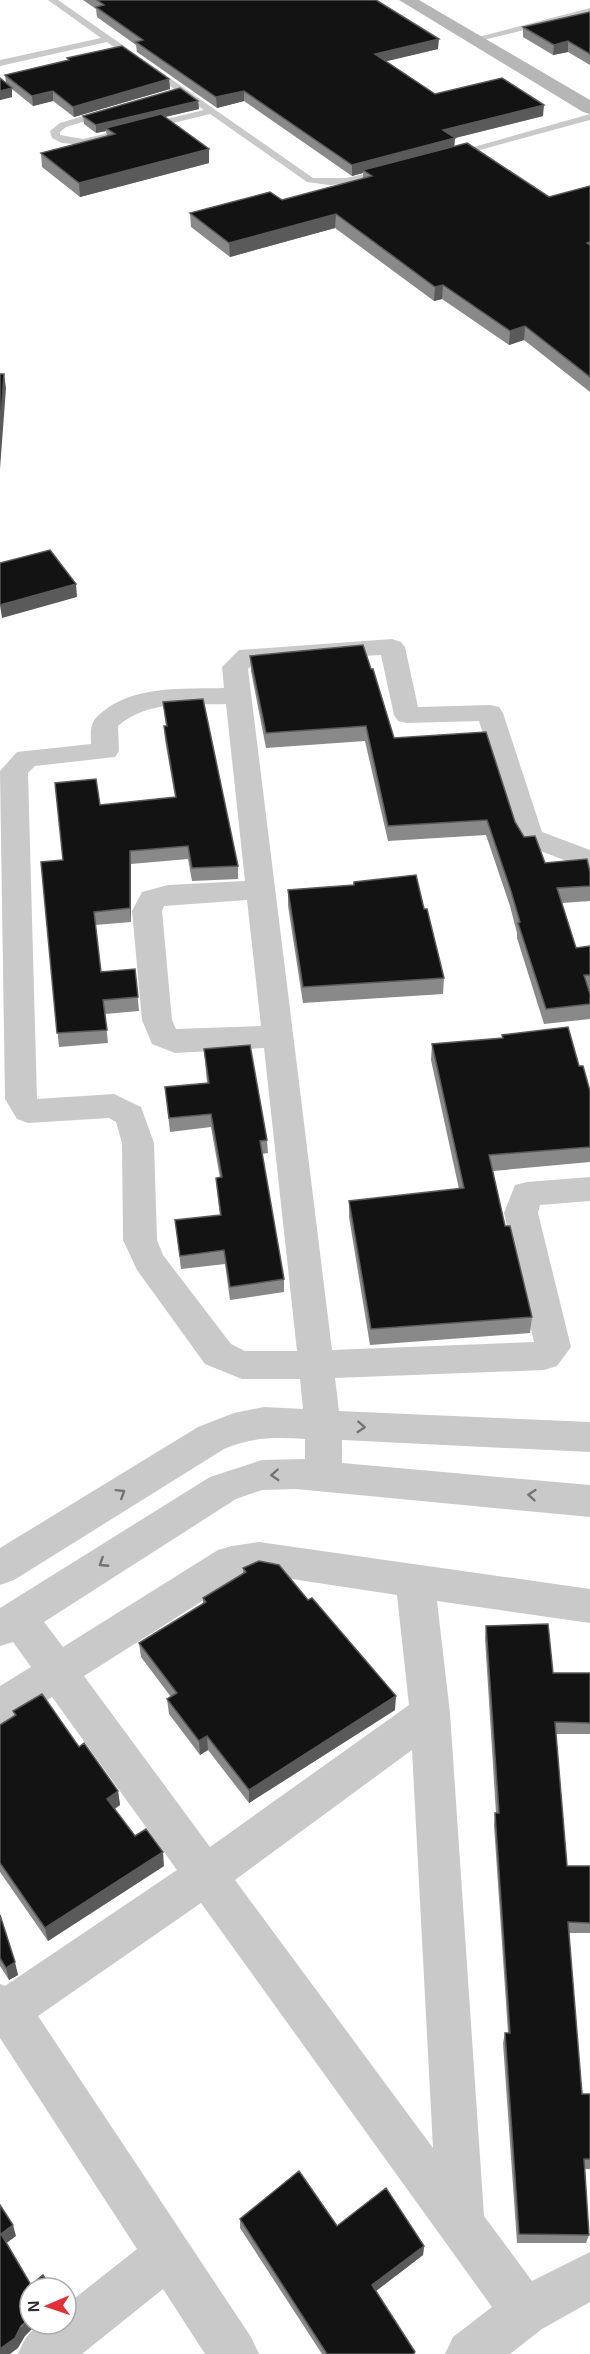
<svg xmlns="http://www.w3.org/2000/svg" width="590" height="2354" font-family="Helvetica,sans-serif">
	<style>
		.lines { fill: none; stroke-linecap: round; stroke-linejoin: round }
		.lane { fill: #c9c9c9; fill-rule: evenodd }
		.street { fill: #c9c9c9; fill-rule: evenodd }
		.secondary { fill: #b6b6b6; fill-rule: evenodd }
		.wall { fill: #898989 }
		.shaded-wall { fill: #5a5a5a }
		.building { fill: #131313; stroke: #5a5a5a; stroke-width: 1.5 }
		.oneway { stroke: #737373 }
	</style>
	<rect width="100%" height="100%" fill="#fff"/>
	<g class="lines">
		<path class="lane" d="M48,0H58L313,178H346L383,170L388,173L346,184L329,185L307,182L210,114L83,145L62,143L52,138L50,131L60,123L103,110L106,111V115L66,127L60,132V135L83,139L204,110L107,42L0,66V60L101,38Z
			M590,8V14L475,42L471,39Z
			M590,114V120L454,157L449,154Z"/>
		<path class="street" d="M392,639L401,642L405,647L418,707L490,705L499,707L503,713L542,832L590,850V870L520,843L516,837L479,721L407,723L398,721L394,715L381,655L255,662L248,669L332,1350L534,1342L504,1213L515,1185L527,1182L590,1177V1201L540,1205L538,1213L571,1347L557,1366L544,1370L335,1378L339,1411L590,1422V1452L342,1440V1463L590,1485V1517L296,1489L262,1490L236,1499L44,1622L63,1647L218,1550L232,1546L259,1542L590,1589V1623L437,1601L450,1713L484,2216L532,2281L590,2252V2302L542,2329L510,2354H445L453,2337L492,2307L201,1903L38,2016L251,2337L259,2354H205L163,2289L82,2354H18C30,2326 36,2324 66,2324V2305L137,2249L0,2038V1984L5,1986L177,1870L52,1697L14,1721L0,1726V1686L31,1667L13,1642L0,1646V1608L210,1477L262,1460L305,1459V1439C276,1437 251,1437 224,1449L14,1580L0,1585V1548L198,1427L234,1413L264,1407L303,1409L300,1379H242L205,1364L137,1270L123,1240L122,1143L116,1122L109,1118L28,1123L17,1119L5,1099L0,771L17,752L91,744C91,738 90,731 92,725C93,721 96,717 100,714C132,685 183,689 224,688L222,667L239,650ZM226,704L245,881L168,885L142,892L132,911L142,1020L152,1044L175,1053L264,1048L297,1351H245L231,1344L163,1255L157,1240L154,1143L141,1107L114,1094L37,1099L28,773L35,766L115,757L119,751L118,726C147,700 189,705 226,704ZM247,900L261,1026L176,1029L172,1020L162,911L164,906ZM259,1574L397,1595L409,1705L210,1847L84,1676L240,1577ZM412,1750L433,2148L235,1880Z"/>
		<path class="secondary" d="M399,0H419L590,100V114L583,112Z"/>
	</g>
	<path class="wall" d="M83,0H376L438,49L386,61L435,94L543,116L455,138L454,146L549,197L590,186V392L524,340L509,345L442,299L434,301L335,228L230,257L191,227L190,213L282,200L363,179V173L352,176L244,101L217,108L137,52L136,45L97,17L96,9Z
		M590,12V65L568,52L553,55L523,37V27Z
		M67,58L169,79L170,89L74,117L53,101L33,106L12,89V97L0,100V78L6,83L5,75L68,60Z
		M198,101L199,109L164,117L209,163L80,197L42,167L41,153L107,136L106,131L96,133L84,124L83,116Z
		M250,656L371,669L394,738L515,822L524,837L545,863L590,872V901L562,903L576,948L590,946V990H589L590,994V1019L544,1024L517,938V933L510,906L486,835L388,841L365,741L266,748L251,671Z
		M163,702L238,866V879L192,881L188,859L131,864V922L95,925L101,972L135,969L139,1011L105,1014L108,1043L59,1047L41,862L63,860L100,805L175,797L165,740L164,726H166Z
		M354,882L424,909L444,978L443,994L303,1003L288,906V890L354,885Z
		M502,1035L579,1066L590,1091V1162L493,1171L505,1226L532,1317L530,1333L370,1345L349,1217V1201L459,1189L431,1060L432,1044L502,1038Z
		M204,1049L267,1140L268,1153L262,1154L284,1279V1292L230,1300L225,1264L181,1269L175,1220L220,1216L217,1191L216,1178H220L211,1127L170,1132L165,1087L207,1083Z
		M243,1568L395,1710L249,1803L208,1750L200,1755L169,1714L167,1699L171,1697L141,1657L139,1643L203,1604V1598L243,1574Z
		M486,1626L553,1673H590V1734H556L567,1866H590V1933H569L582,2094H590V2169H585L589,2235L586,2243H517L503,2043L505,2033H508L494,1825L495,1813H496L485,1638Z
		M13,1711L79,1747L118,1791L120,1805L115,1809L135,1836L164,1866L48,1941L0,1872V1725L15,1716Z
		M0,1915L18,1975L9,1980L0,1966Z
		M240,2219L337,2226L424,2246L423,2255L376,2291L415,2354H322L240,2228Z"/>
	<path class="shaded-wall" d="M439,39L438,49L375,64V54Z
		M568,41V52L553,55L554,45Z
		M169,79L170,89L74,117L73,107Z
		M12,88V97L0,100V91Z
		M53,91V101L33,106L32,96Z
		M244,91V101L217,108L216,97Z
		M198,101L199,109L110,130L106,128V131L96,133V125Z
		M544,105L543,116L455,138L454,148L363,170V173L352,176V165L443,130Z
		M209,149V163L80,197L79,183Z
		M336,214L335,228L230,257L229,243Z
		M443,285L442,299L434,301L435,287Z
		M525,326L524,340L509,345L510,331Z
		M4,374L6,388L0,469V433Z
		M76,584L77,597L2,618L0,605Z
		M130,851L131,864V922L130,908Z
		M396,1696L395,1710L249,1803V1790Z
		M207,1736L208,1750L200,1755L199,1741Z
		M118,1791L120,1805L109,1812L107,1799Z
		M163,1852L164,1866L48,1941L45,1928Z
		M15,1962L18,1975L9,1980L6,1968Z
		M13,2225L16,2236L4,2245L1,2234Z
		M424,2246L423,2255L372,2294V2285Z
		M30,2318V2324H46L34,2327L25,2336L18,2348L10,2354H0V2349Z"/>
	<path class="building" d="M97,0H376L439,39L375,54L435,94L502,78L544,105L443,130L455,138L352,165L244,91L216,97L136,42L143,40L96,7L104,5Z
		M590,12V54L568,41L554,45L523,27Z
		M122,46L169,79L73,107L53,91L32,96L5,75L69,60L67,58Z
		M0,78L12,88L0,91Z
		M180,88L198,101L96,125L83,116Z
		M161,114L209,149L79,183L41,153L115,134L106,128Z
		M467,143L549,197L590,186V242L587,243L590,245V377L525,326L510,331L443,285L435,287L336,214L229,243L190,213L270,192L282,200L372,176L363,170Z
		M0,374H4L0,433Z
		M50,550L76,584L0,605V563Z
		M363,645L371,669H373L394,738L486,732L515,822L524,837L535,836L545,863L587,859L590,872V886L557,888L576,948L590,946V975H584L590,994V1004L546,1009L518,923L520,922L511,891L487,820L388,826L366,726L266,733L250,656Z
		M203,699L238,866L192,868L188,846L130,851V908L94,912L101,972L135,969L138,997L103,1000L107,1030L57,1033L41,862L63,860L55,783L96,779L100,805L176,797L164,726H167L163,702Z
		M416,875L424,909H427L444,978L303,987L288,890L354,885V882Z
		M568,1027L579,1066H583L590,1091V1147L489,1155L505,1226H510L532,1317L371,1329L349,1201L464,1188L432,1044L503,1038L502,1035Z
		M250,1045L267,1140L260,1141L284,1279L230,1287L224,1250L180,1256L175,1220L221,1215L216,1178L222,1177L211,1114L169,1118L165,1087L209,1083L204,1049Z
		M259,1561L279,1565L308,1600L312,1598L396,1696L249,1790L207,1736L199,1741L167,1699L177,1693L139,1643L206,1602L203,1598L246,1572L243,1568Z
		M548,1624L553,1673H590V1723L555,1722L567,1866H590V1923L568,1922L582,2094H590V2159H584L589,2235L519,2234L505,2033H510L495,1813H499L486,1626Z
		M42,1694L79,1747L84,1743L118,1791L107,1799L135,1836L146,1829L163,1852L45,1928L0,1863V1725L16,1715L13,1711Z
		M0,1915L15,1962L6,1968L0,1958Z
		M299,2171L337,2226L386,2188L424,2246L372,2285L415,2352L413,2354H327L240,2219Z
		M0,2205L13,2225L1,2234L31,2285L43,2275L51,2288H30V2318L21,2326L15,2338L0,2349Z"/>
	<defs><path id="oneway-chevron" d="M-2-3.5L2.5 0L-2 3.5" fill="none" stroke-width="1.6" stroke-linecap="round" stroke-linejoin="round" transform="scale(1.5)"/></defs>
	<g class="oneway">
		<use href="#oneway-chevron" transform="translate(361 1427) rotate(3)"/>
		<use href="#oneway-chevron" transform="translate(275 1475) rotate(177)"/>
		<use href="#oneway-chevron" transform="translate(121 1493) rotate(-32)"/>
		<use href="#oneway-chevron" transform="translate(532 1495) rotate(-175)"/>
		<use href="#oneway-chevron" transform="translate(103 1563) rotate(147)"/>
	</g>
	<g transform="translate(48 2306) rotate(268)"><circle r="28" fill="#ffffff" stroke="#ababab" stroke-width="1.5"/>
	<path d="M0-4.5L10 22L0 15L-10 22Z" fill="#e32f35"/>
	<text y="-9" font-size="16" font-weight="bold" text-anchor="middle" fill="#2c2c2c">N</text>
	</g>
</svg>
